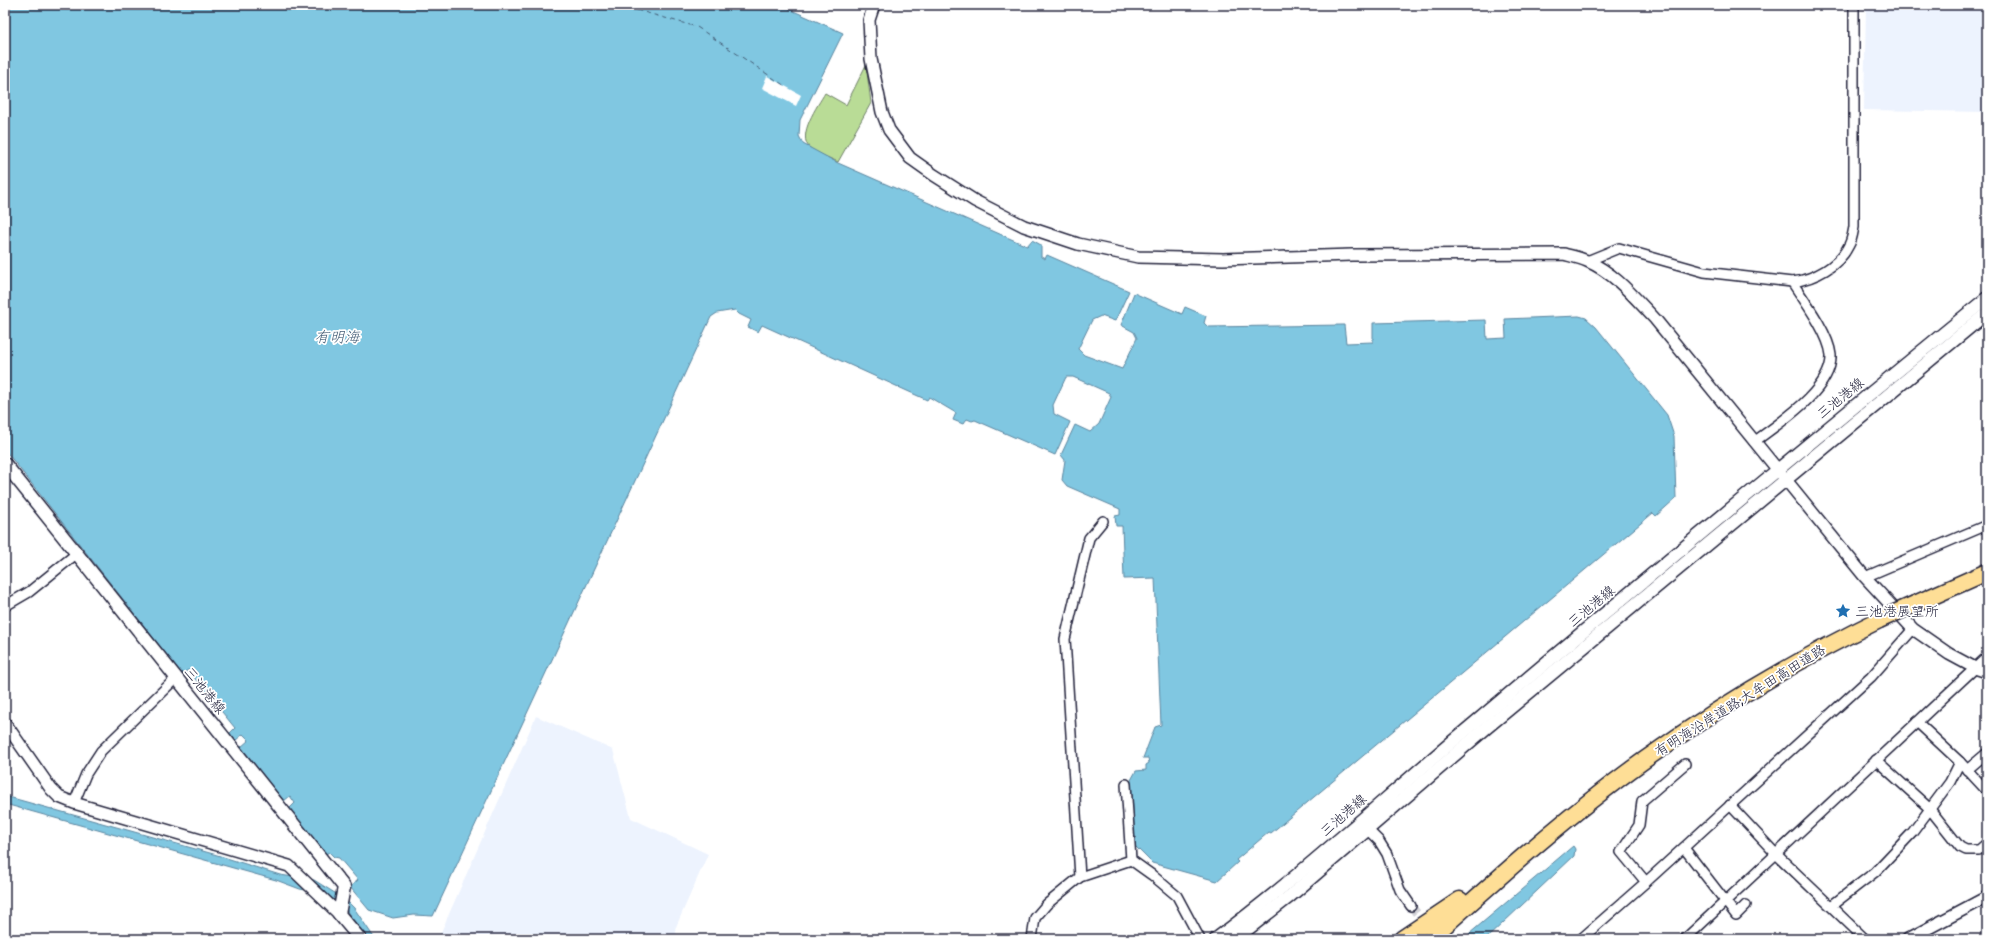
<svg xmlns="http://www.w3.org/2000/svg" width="1992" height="944" viewBox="0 0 1992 944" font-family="Dekko,'Klee One',sans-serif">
<rect width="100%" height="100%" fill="#fff"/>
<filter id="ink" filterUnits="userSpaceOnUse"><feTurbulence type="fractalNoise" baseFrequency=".025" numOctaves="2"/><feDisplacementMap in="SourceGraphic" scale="8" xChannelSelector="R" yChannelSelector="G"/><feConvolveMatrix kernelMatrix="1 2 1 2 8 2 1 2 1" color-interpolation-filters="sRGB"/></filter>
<g filter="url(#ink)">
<g fill="#edf3fe">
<path d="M1866 5H1987V112L1864 110Z"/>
<path d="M536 716 613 750 631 818 708 854 675 929 678 939H438Z"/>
</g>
<path fill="#b9dc96" stroke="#6e7f68" d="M866 65 871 103 838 162C830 158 817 154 810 148 796 136 818 105 825 93L846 105Z"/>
<g fill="#80c7e1" stroke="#5a859f">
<path d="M5 5H791L789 9 843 33 800 120 799 136 803 144 838 163 1027 246 1032 240 1041 245V257L1045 259 1047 255 1129 291 1115 321 1101 316 1092 320 1078 349 1084 355 1122 369 1137 338 1134 332 1121 325 1134 293 1182 314 1185 307 1206 316 1204 323 1208 327 1344 325 1346 343 1373 342V323L1486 320 1487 339 1506 338 1505 319 1579 316 1586 318 1596 327 1667 415 1674 436 1676 498 1656 516 1653 513 1271 833 1269 832 1236 860 1238 862 1217 881 1152 863 1135 846 1131 780 1136 771 1146 770V765L1149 763 1148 758H1143L1155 727 1161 725 1155 578 1124 579 1122 526H1116L1115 516 1120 515V509L1067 486 1062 480 1065 460 1061 455 1075 425 1090 432 1099 424 1111 397 1109 393 1073 377H1066L1053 405 1054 414 1070 422 1055 455 975 420 972 421 967 419 963 424 953 420 956 413 929 397 927 400 762 325 758 332 748 327 751 320 739 314 735 310 717 313 711 317 433 916 414 915 393 918 369 910 350 887 358 880 339 858 334 857 329 852 323 856 289 809 295 803 290 796 284 801 241 747 249 740 243 734 235 741 229 734 235 728 188 670 182 674 5 450Z"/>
<path d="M5 796 217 855 280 875 314 880 346 900 354 908 375 939H368L348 913 346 908 326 894 300 889 276 880 5 804Z"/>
<path d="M1573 846 1575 849 1574 856 1486 939H1474L1469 934Z"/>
</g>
<path fill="#fff" d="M767 76 801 95 796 106 762 88Z"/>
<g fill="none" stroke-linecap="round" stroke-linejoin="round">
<path stroke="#435c75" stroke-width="1" stroke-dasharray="5 4" stroke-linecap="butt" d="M619 5 697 27 785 86"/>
<path stroke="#d3d3d8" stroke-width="9" stroke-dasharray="9 4.5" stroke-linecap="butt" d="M1411 906 1427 926"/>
<g stroke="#22223b" stroke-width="12">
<g id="minor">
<path d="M1587 261 1619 248 1704 272 1792 282C1815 279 1839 266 1849 245 1852 240 1853 232 1854 227V5"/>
<path d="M1754 442C1778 424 1833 389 1831 355 1829 334 1804 300 1792 282"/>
<path d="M1865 577 1987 525"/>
<path d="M5 606 29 592 76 554"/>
<path d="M1917 722 1960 762 1987 791"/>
<path d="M1876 760 1929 808 1960 847 1966 850H1979L1987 843"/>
<path d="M1967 770 1987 753"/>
<path d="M1126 784 1131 860"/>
<path d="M74 803 86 774 101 751 176 678"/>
<path d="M1730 805 1775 853 1865 939"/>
<path d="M1368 830 1379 841 1387 854 1400 890 1411 906"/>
<path d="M1684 848 1736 915 1746 905"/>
<path d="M1131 860 1152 875 1177 896 1200 939"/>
<path d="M1080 877 1065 639 1089 538 1103 521"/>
<path d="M1646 882 1621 852 1639 825 1642 801 1685 764"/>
<path d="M1831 906 1875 872 1912 833 1950 782 1960 762"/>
<path d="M1032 939 1035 918 1047 904 1080 877 1131 860"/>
<path d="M1581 939 1646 882 1871 677 1913 629"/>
<path d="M1685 939 1987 657"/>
</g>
</g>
<g stroke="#22223b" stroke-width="14">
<g id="tertiary">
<path d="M874 5 869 20 871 59 882 112 889 130 910 158 934 175 975 201 1024 226 1078 244 1138 257 1223 259 1352 255 1564 254C1571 256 1580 258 1587 261 1615 273 1634 297 1655 319L1865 577 1913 629 1949 654 1975 668 1987 672"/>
<path d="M5 723 51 789 59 797 74 803 289 866 339 914"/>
<path d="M1908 939 1987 897"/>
</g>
</g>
<g stroke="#22223b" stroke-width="15">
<g id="secondary">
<path d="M5 464 344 887 339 914 360 939"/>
<path d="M1216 939C1305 873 1386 797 1471 726 1642 582 1814 439 1987 298"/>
<path d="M1235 939 1290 896 1486 728 1987 313"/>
</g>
</g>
<g stroke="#22223b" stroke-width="19">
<g id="motorway">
<path d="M1915 604 1987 572"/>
<path d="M1402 939 1460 900"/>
<path d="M1430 939C1499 877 1568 815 1643 761 1718 707 1797 660 1879 620"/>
</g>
</g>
<use href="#minor" stroke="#fff" stroke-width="9"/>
<use href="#tertiary" stroke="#fff" stroke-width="11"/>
<use href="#secondary" stroke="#fff" stroke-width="12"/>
<use href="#motorway" stroke="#fede96" stroke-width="16"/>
<g stroke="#22223b" stroke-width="19" stroke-linecap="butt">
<path id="motorway-bridge" d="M1879 620 1915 604"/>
</g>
<use href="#motorway-bridge" stroke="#fede96" stroke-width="16"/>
</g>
</g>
<defs>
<g id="sight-bare" transform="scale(1.2)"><path d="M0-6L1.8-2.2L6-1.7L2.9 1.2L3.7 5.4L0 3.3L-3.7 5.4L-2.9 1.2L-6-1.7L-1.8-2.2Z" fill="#1f6fb2" stroke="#fff" stroke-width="2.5" paint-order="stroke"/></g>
</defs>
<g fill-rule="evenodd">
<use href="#sight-bare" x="1843" y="611"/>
</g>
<g text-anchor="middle" stroke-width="3.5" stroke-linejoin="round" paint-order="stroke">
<g font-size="14" fill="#22223b" stroke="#fff">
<text transform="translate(1840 398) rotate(-39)" y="5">三池港線</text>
<text transform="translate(1591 606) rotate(-40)" y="5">三池港線</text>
<text transform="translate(205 690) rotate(51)" y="5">三池港線</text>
<text transform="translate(1740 700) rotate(-32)" y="5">有明海沿岸道路;大牟田高田道路</text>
<text transform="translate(1343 815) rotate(-41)" y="5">三池港線</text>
</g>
<g font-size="14" fill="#22223b" stroke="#fff" text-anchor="start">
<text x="1855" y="616">三池港展望所</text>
</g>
<g font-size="15" font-style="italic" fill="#435c75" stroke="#fff">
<text x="337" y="342">有明海</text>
</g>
</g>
<rect width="1992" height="944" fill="none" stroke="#fff" stroke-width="20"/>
<rect x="10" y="10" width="1972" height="924" fill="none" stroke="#22223b" stroke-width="1.5" filter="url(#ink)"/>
</svg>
